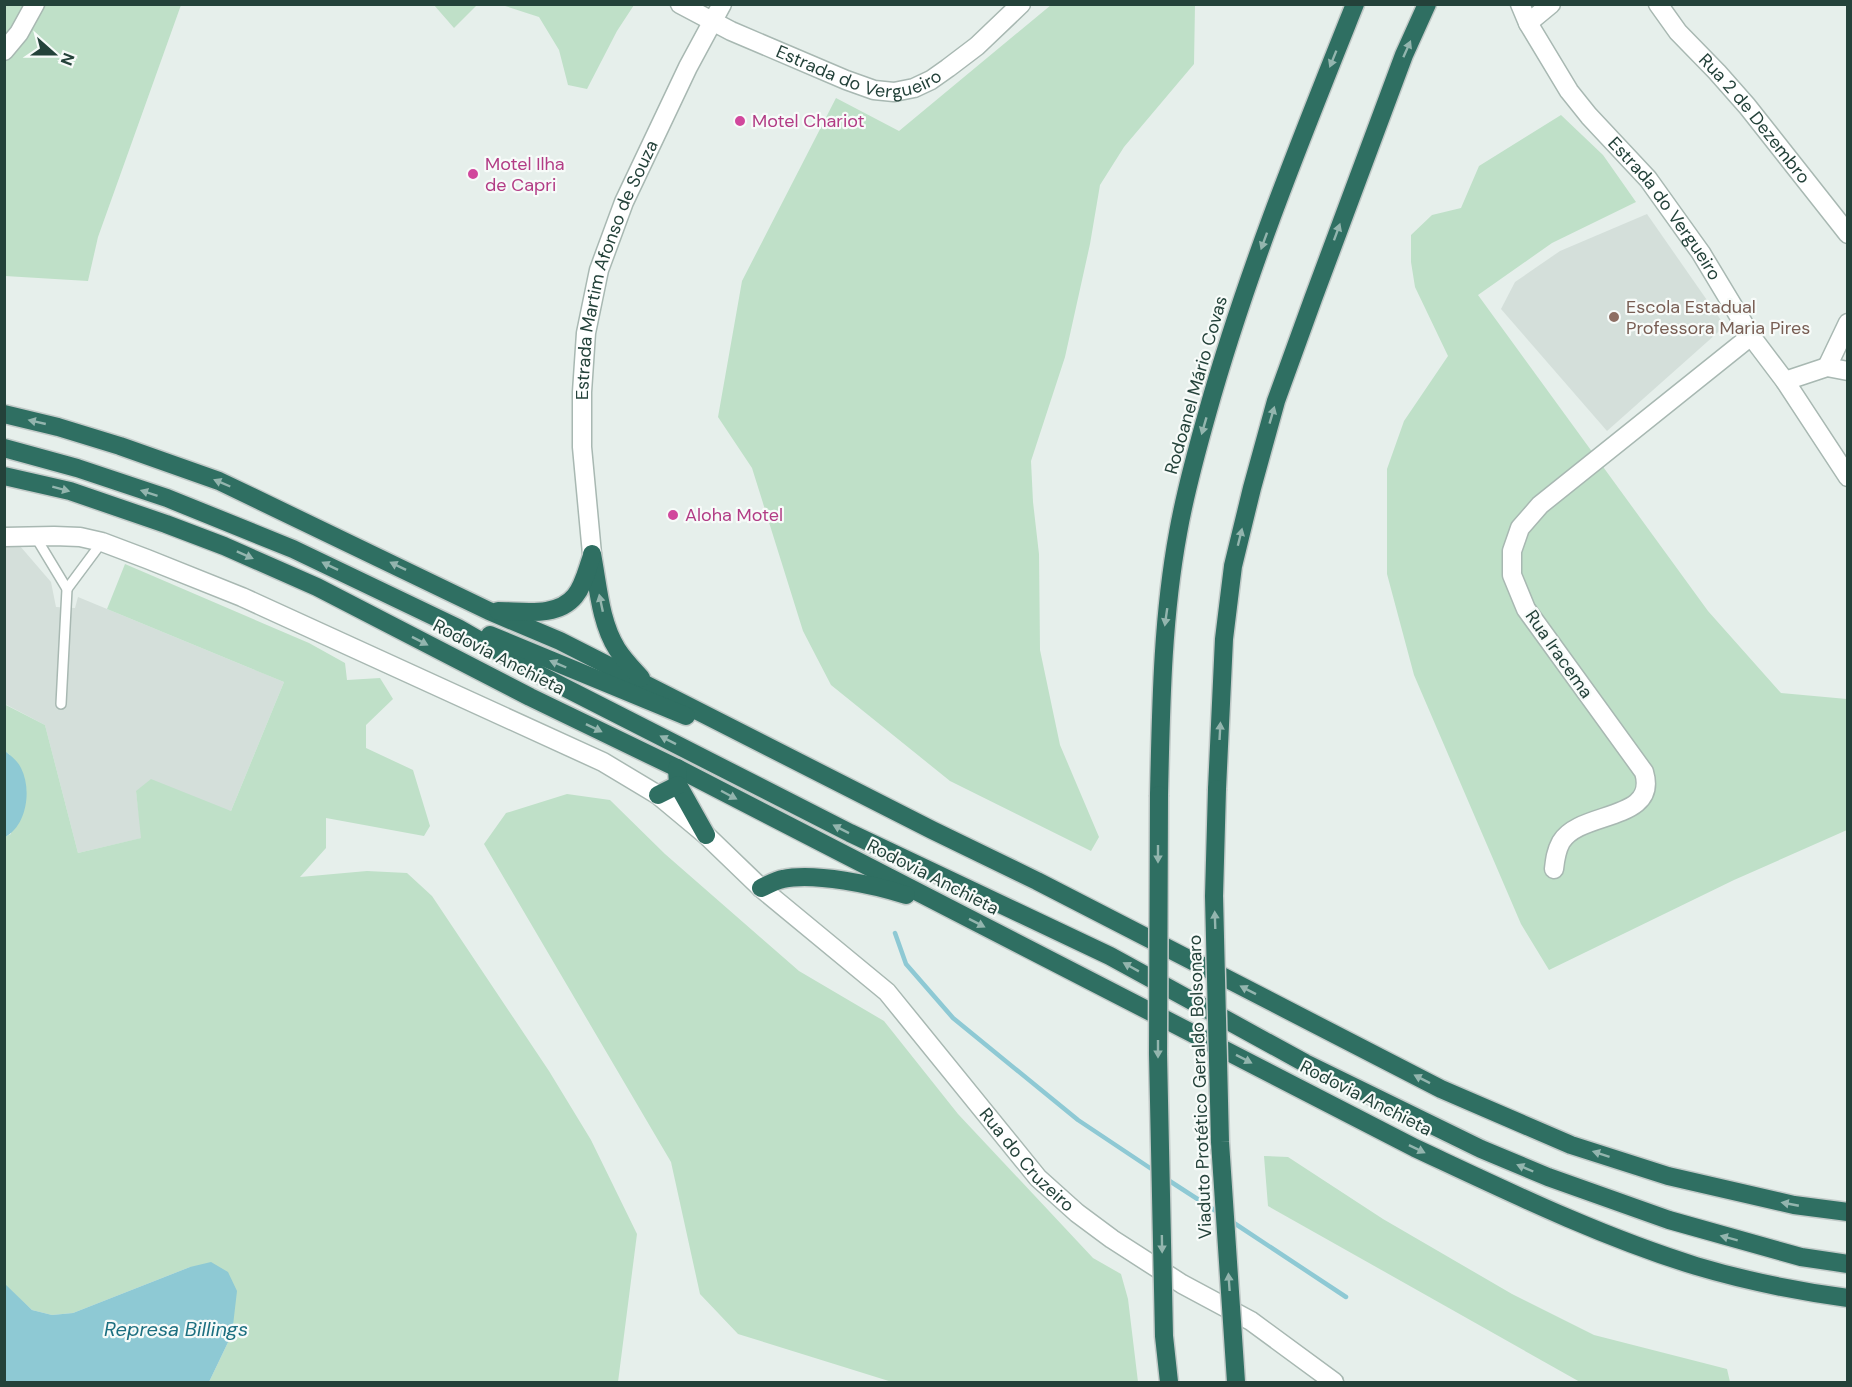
<svg xmlns="http://www.w3.org/2000/svg" width="1852" height="1387" viewBox="0 0 1852 1387" font-family="'DM Sans',sans-serif">
<rect width="100%" height="100%" fill="#e6efeb"/>
<g fill="#d4dfda">
<path d="M1647 214 1725 326 1607 431 1501 309 1515 282 1560 251Z"/>
<path d="M20 546 51 582 56 607 75 608 78 597 284 682 231 811 136 791 142 838 78 853 45 725 5 704V547Z"/>
</g>
<g fill="#bfe0c8">
<path d="M4 5H181L98 237 88 281 5 276Z"/>
<path d="M434 5H477L454 28Z"/>
<path d="M502 5H634L617 31 587 89 568 85 559 50 539 17Z"/>
<path d="M1051 5H1195L1194 64 1124 147 1100 185 1090 244 1065 357 1031 461 1033 502 1039 554 1040 650 1060 745 1099 837 1091 851 950 781 831 685 803 631 752 468 718 417 742 281 836 98 899 131Z"/>
<path d="M1561 115 1603 155 1636 202 1552 243 1478 295 1708 611 1781 693 1847 699V830L1734 880 1549 970 1521 924 1414 675 1387 574V469L1404 421 1448 356 1415 287 1411 262V235L1432 215 1461 208 1479 166Z"/>
<path d="M125 564 309 643 345 663 347 680 380 678 393 699 366 725V748L413 770 430 826 424 836 326 818V848L300 877 367 871 407 873 432 896 549 1071 591 1140 637 1234 618 1382H209L232 1334 190 1267 73 1313 52 1315 32 1310 4 1284V837L11 834 10 755 5 751 4 704 45 725 78 853 141 838 136 791 151 779 231 811 284 682 107 609Z"/>
<path d="M567 794 610 800 665 854 799 971 884 1021 958 1114 1093 1258 1121 1274 1128 1299 1138 1382H892L738 1334 700 1294 671 1162 484 844 506 813Z"/>
<path d="M1264 1156 1288 1157 1383 1219 1512 1294 1594 1335 1727 1369 1730 1382H1580L1268 1206Z"/>
</g>
<g fill="#8ec9d4">
<path d="M5 751C10 755 18 761 21 768 32 789 27 826 5 837Z"/>
<path d="M211 1262 228 1272 237 1291 232 1334 209 1382H5V1284L32 1310 52 1315 73 1313 190 1267Z"/>
</g>
<g fill="none" stroke-linecap="round" stroke-linejoin="round">
<g stroke="#8ec9d4" stroke-width="4.5">
<path d="M895 933 906 964 953 1018 1078 1120 1156 1172"/>
<path d="M1165 1178 1219 1213"/>
<path d="M1231 1221 1346 1297"/>
</g>
<g stroke="#a8b8b2" stroke-width="12">
<g id="service">
<path d="M35 536 67 589 61 704"/>
<path d="M67 589 102 542"/>
</g>
</g>
<g stroke="#a8b8b2" stroke-width="21">
<g id="minor">
<path id="s1" d="M1658 4 1678 32 1717 72 1747 106 1848 234"/>
<path d="M1528 23 1551 4"/>
<path d="M1827 367 1848 323"/>
<path d="M1785 381 1827 367 1848 371"/>
<path d="M1554 869C1555 860 1556 851 1561 842 1580 810 1659 822 1644 772L1526 609 1512 575V551L1520 528 1540 505 1751 336"/>
<path id="s2" d="M761 888 887 992 1038 1178 1077 1213 1112 1239 1182 1284 1251 1321 1334 1382"/>
</g>
</g>
<g stroke="#a8b8b2" stroke-width="21">
<g id="tertiary">
<path id="s3" d="M680 4 731 31 846 80 874 90 894 92 914 88 931 80 948 68 977 46 1021 4"/>
<path id="s4" d="M1520 4 1528 23 1569 91 1589 116 1648 179 1701 253 1751 336 1785 381 1848 477"/>
<path d="M4 51 19 33 35 4"/>
<path d="M4 537 54 536 80 537 102 542 147 559 242 597 603 762 658 795 706 835 761 888"/>
<path id="s5" d="M592 554 582 447V392L586 333 599 270 624 202 688 67 722 4"/>
</g>
</g>
<g stroke="#c2cac8" stroke-width="21">
<g id="motorway">
<path d="M4 414 58 427 120 446 219 481 489 611 560 641 932 830 1037 881 1441 1089 1571 1145 1668 1176 1794 1205 1848 1212"/>
<path d="M4 448 77 468 167 498 293 549 458 628 540 675 850 833 1110 956 1305 1063 1481 1149 1548 1177 1669 1220 1801 1257 1848 1264"/>
<path d="M4 476 70 491 166 524 224 546 317 587 530 697 677 768 1415 1148C1507 1191 1599 1236 1696 1266 1746 1281 1796 1291 1848 1298"/>
<path d="M592 554C598 585 600 622 617 649 624 660 633 669 641 678"/>
<path d="M498 611C523 611 557 618 575 596 584 585 587 569 592 556"/>
<path d="M490 635 686 716"/>
<path d="M677 768 678 785 706 835"/>
<path d="M1217 789 1224 639 1233 566 1252 488 1276 401 1313 299 1404 55 1427 4"/>
<path d="M658 795 678 785"/>
<path d="M1159 795C1161 707 1162 620 1178 533 1185 493 1196 453 1207 414 1246 274 1301 139 1355 4"/>
<path d="M761 888C768 885 776 880 783 879 814 872 875 885 906 895"/>
</g>
</g>
<use href="#service" stroke="#fff" stroke-width="9"/>
<use href="#minor" stroke="#fff" stroke-width="18"/>
<use href="#tertiary" stroke="#fff" stroke-width="18"/>
<use href="#motorway" stroke="#2f6f62" stroke-width="18"/>
<g stroke="#c2cac8" stroke-width="21" stroke-linecap="butt">
<g id="motorway-bridge">
<path d="M1217 789 1214 896 1220 1142 1236 1382"/>
<path d="M1159 795 1158 1054 1164 1336 1169 1382"/>
</g>
</g>
<use href="#motorway-bridge" stroke="#2f6f62" stroke-width="18"/>
</g>
<defs><path id="oneway-solid" d="M-6-.8H1V-3.2L6.5 0L1 3.2V.8H-6Z" transform="scale(1.5)"/></defs>
<g fill="#93b5ae">
<use href="#oneway-solid" transform="translate(1407 49) rotate(-66)"/>
<use href="#oneway-solid" transform="translate(1333 59) rotate(112)"/>
<use href="#oneway-solid" transform="translate(1337 232) rotate(-70)"/>
<use href="#oneway-solid" transform="translate(1264 241) rotate(110)"/>
<use href="#oneway-solid" transform="translate(1272 415) rotate(-74)"/>
<use href="#oneway-solid" transform="translate(37 422) rotate(-167)"/>
<use href="#oneway-solid" transform="translate(1204 426) rotate(106)"/>
<use href="#oneway-solid" transform="translate(222 483) rotate(-157)"/>
<use href="#oneway-solid" transform="translate(61 489) rotate(15)"/>
<use href="#oneway-solid" transform="translate(149 493) rotate(-162)"/>
<use href="#oneway-solid" transform="translate(1240 537) rotate(-76)"/>
<use href="#oneway-solid" transform="translate(245 555) rotate(24)"/>
<use href="#oneway-solid" transform="translate(330 566) rotate(-154)"/>
<use href="#oneway-solid" transform="translate(398 566) rotate(-154)"/>
<use href="#oneway-solid" transform="translate(601 603) rotate(-102)"/>
<use href="#oneway-solid" transform="translate(1166 617) rotate(98)"/>
<use href="#oneway-solid" transform="translate(420 641) rotate(27)"/>
<use href="#oneway-solid" transform="translate(558 664) rotate(-157)"/>
<use href="#oneway-solid" transform="translate(594 728) rotate(26)"/>
<use href="#oneway-solid" transform="translate(1220 731) rotate(-87)"/>
<use href="#oneway-solid" transform="translate(668 740) rotate(-153)"/>
<use href="#oneway-solid" transform="translate(729 795) rotate(28)"/>
<use href="#oneway-solid" transform="translate(841 829) rotate(-153)"/>
<use href="#oneway-solid" transform="translate(1158 854) rotate(90)"/>
<use href="#oneway-solid" transform="translate(1215 920) rotate(-92)"/>
<use href="#oneway-solid" transform="translate(977 923) rotate(27)"/>
<use href="#oneway-solid" transform="translate(1131 967) rotate(-151)"/>
<use href="#oneway-solid" transform="translate(1248 990) rotate(-153)"/>
<use href="#oneway-solid" transform="translate(1158 1049) rotate(90)"/>
<use href="#oneway-solid" transform="translate(1244 1059) rotate(27)"/>
<use href="#oneway-solid" transform="translate(1422 1079) rotate(-153)"/>
<use href="#oneway-solid" transform="translate(1417 1149) rotate(26)"/>
<use href="#oneway-solid" transform="translate(1601 1154) rotate(-162)"/>
<use href="#oneway-solid" transform="translate(1525 1168) rotate(-157)"/>
<use href="#oneway-solid" transform="translate(1790 1204) rotate(-169)"/>
<use href="#oneway-solid" transform="translate(1729 1238) rotate(-165)"/>
<use href="#oneway-solid" transform="translate(1162 1244) rotate(89)"/>
<use href="#oneway-solid" transform="translate(1229 1282) rotate(-94)"/>
</g>
<g fill="#d1479c" stroke="#f7fbf9" stroke-width="2">
<circle cx="740" cy="121" r="6"/>
<circle cx="473" cy="174" r="6"/>
<circle cx="673" cy="515" r="6"/>
</g>
<circle fill="#8d6e63" stroke="#f7fbf9" stroke-width="2" cx="1614" cy="317" r="6"/>
<g text-anchor="middle" stroke-width="4.5" stroke-linejoin="round" paint-order="stroke">
<g font-size="18" fill="#24423a" stroke="#f7fbf9">
<text dy="6" stroke="none"><textPath href="#s3" startOffset="195">Estrada do Vergueiro</textPath></text>
<text dy="6" stroke="none"><textPath href="#s1" startOffset="150">Rua 2 de Dezembro</textPath></text>
<text dy="6" stroke="none"><textPath href="#s4" startOffset="252">Estrada do Vergueiro</textPath></text>
<text dy="6" stroke="none"><textPath href="#s5" startOffset="290">Estrada Martim Afonso de Souza</textPath></text>
<text transform="translate(1196 385) rotate(-74)" y="6">Rodoanel Mário Covas</text>
<text transform="translate(1559 654) rotate(55)" y="6">Rua Iracema</text>
<text transform="translate(499 657) rotate(27)" y="6">Rodovia Anchieta</text>
<text transform="translate(933 877) rotate(27)" y="6">Rodovia Anchieta</text>
<text transform="translate(1200 1087) rotate(-92)" y="6">Viaduto Protético Geraldo Bolsonaro</text>
<text transform="translate(1366 1098) rotate(27)" y="6">Rodovia Anchieta</text>
<text dy="6" stroke="none"><textPath href="#s2" startOffset="382">Rua do Cruzeiro</textPath></text>
</g>
<g font-size="18" fill="#b23c85" stroke="#f7fbf9" text-anchor="start">
<text x="752" y="127">Motel Chariot</text>
<text x="485" y="170">Motel Ilha<tspan x="485" dy="21">de Capri</tspan></text>
<text x="685" y="521">Aloha Motel</text>
</g>
<g font-size="18" fill="#785e54" stroke="#f7fbf9" text-anchor="start">
<text x="1626" y="313">Escola Estadual<tspan x="1626" dy="21">Professora Maria Pires</tspan></text>
</g>
<g font-size="20" font-style="italic" fill="#1c6f80" stroke="#f7fbf9">
<text x="176" y="1336">Represa Billings</text>
</g>
</g>
<rect width="1852" height="1387" fill="none" stroke="#24423a" stroke-width="12"/>
<g transform="translate(54 54) rotate(111)" stroke="#f7fbf9" stroke-width="4.5" paint-order="stroke">
<path d="M0-4.5L10 22L0 15L-10 22Z" fill="#24423a"/>
<text y="-9" font-size="16" font-weight="bold" text-anchor="middle" fill="#24423a">N</text>
</g>
</svg>
